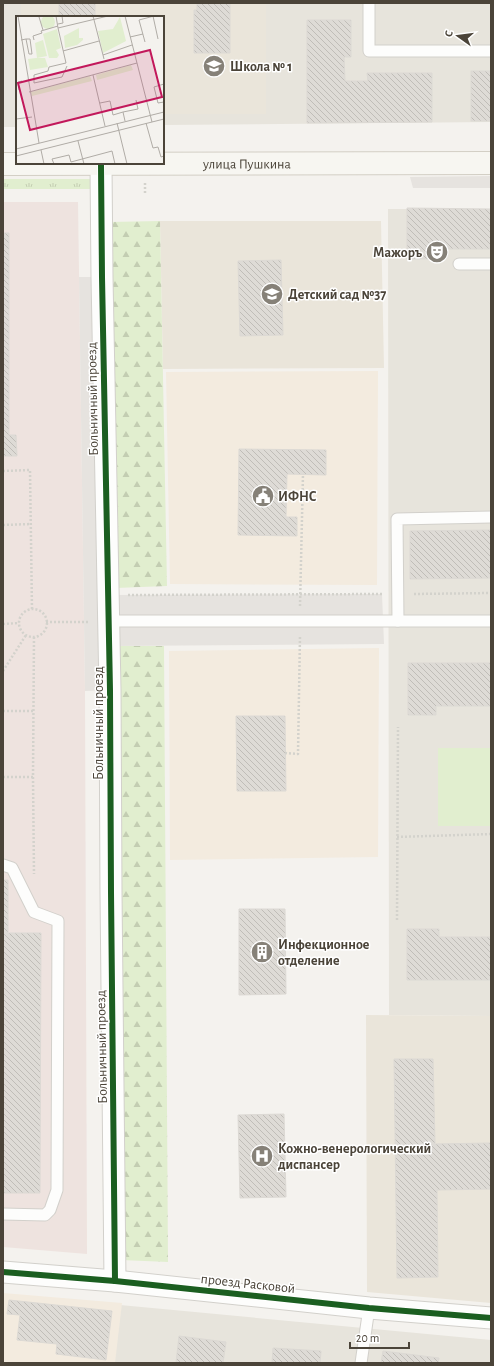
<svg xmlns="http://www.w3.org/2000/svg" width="494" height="1366" viewBox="0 0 494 1366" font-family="'Alegreya Sans',sans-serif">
<defs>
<pattern id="grass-tufts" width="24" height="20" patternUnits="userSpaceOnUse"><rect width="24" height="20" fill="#e1eecf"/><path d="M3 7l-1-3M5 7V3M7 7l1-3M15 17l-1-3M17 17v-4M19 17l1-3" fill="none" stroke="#c3cdb2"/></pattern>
<pattern id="forest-firs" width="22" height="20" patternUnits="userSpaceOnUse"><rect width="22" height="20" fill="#e1eecf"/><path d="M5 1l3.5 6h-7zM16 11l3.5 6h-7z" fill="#c3cdb2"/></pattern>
<pattern id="building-back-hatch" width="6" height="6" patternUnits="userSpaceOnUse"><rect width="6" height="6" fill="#dedbd6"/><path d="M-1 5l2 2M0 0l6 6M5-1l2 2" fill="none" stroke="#c0bdb8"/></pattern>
</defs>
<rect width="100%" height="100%" fill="#f4f2ee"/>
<g fill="#e7e4dc">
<path d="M3 3H491V122L163 125V17H17V127H3Z"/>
<path d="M388 209H491V1016L389 1015Z"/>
<path d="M3 1294 491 1340V1363H3Z"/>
</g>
<g fill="#f3ebdf">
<path d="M378 371 377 585 170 584 166 372Z"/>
<path d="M379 648 378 857 170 860 169 651Z"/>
<path d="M3 1293 122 1303 115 1363H3Z"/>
</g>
<g fill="#eae5da">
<path d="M21 3H266V114H163V17H21Z"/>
<path d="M160 221H381L384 368 163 369Z"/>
<path d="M366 1015 491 1016V1303L367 1292Z"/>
</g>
<path fill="#eee3df" d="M3 202H78L85 691 87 1254 3 1247Z"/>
<path fill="url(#grass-tufts)" d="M3 179H93L98 189H3Z"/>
<g fill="url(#forest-firs)">
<path d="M160 221 167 586 116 588 109 222Z"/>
<path d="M116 646H164L168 1262 121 1260Z"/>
</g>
<rect fill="#e1eecf" x="438" y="748" width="53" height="78"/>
<g fill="#e6e3df">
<path d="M491 176V188H413L410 177Z"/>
<path d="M79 277H102L108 595 382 594 384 644 110 646V690L85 691Z"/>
</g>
<g fill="url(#building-back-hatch)" stroke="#dcd9d4">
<rect x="59" y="3" width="36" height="14"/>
<path d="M197 3H230V53H194V10H197Z"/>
<path d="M307 20H351V57H344L345 81H368L367 73H432V122L307 123Z"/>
<rect x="471" y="71" width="20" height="50"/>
<path d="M407 208 491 209V249H443V259H407Z"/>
<path d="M3 233H9V435H16L17 456H3Z"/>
<path d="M281 260 283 335 240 336 238 261Z"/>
<path d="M239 449 326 450V475L287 474 286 517H297V536L238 535Z"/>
<path d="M491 530V578L410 579V531Z"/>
<path d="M408 663H491V706H436V715H408Z"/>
<path d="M236 716H285L286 791H237Z"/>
<path d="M3 880H8V933H41L40 1193H3Z"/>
<path d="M239 909H285L286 994 239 995Z"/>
<path d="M407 929H439V937H491V980H407Z"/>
<path d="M394 1059H433L435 1144 491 1143V1189L437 1190 438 1277 397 1278Z"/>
<path d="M284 1114 286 1197 240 1198 238 1115Z"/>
<path d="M9 1300 112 1311 106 1360 56 1354 57 1344 17 1340 20 1315 7 1314Z"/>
<path d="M179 1336 226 1342 223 1363H176Z"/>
<path d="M273 1348 321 1351 320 1363H272Z"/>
<path d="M383 1351 439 1358 438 1363H381Z"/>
</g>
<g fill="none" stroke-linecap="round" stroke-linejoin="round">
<g stroke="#d2d0cb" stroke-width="13">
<g id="service">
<path d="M369 3V51H491"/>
<path d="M459 264H491"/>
<path d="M109 621H491"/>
<path d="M398 621 397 519 491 517"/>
<path d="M3 865 12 868 34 912 58 921 57 1190 50 1210 45 1215 3 1214"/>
<path d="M361 1363 369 1308"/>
</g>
</g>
<g stroke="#d2d0cb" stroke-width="23">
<g id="minor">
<path d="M101 165 102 277 110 690 111 892 115 1281"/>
<path d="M3 1272 115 1281 369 1308 491 1318"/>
</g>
</g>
<g stroke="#d3cfc5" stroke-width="24">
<g id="secondary">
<path id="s1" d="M3 164 491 163"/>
</g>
</g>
<g stroke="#d3d2cc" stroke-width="2.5" stroke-dasharray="2 2" stroke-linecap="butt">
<path d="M145 183V193"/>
<path d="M3 471 30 470 32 609"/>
<path d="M3 525 31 524"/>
<path d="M414 594 491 593"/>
<path d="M128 595 383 594"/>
<path d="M300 606 303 474"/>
<circle cx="33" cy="623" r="14"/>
<path d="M46 622H88"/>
<path d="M3 624 19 623"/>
<path d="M3 671 26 635"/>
<path d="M3 711H33"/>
<path d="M285 753 298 754 300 635"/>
<path d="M3 777H33L34 636"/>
<path d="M33 777 34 874"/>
<path d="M397 837 491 834"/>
<path d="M397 920 398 727"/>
</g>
<use href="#service" stroke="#fdfdfc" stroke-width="11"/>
<use href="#minor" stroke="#fdfdfc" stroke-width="21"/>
<use href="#secondary" stroke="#f7f6f1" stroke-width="22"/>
<g stroke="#fff" stroke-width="8">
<g id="cycleway">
<path d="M101 165 102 277 110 690 111 892 115 1281"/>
<path d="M3 1272 115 1281 369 1308 491 1318"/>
</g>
</g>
<use href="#cycleway" stroke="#1b5e20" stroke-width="6"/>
</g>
<defs>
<g id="school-disc" transform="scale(1.15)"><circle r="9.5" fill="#868178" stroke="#fff"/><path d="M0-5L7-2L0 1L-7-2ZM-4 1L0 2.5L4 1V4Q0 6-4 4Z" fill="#fff"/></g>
<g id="theatre-disc" transform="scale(1.15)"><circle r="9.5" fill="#868178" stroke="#fff"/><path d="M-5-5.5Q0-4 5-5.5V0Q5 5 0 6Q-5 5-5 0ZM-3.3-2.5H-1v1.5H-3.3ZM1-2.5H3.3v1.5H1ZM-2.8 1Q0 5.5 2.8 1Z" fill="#fff"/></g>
<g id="civic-disc" transform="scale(1.15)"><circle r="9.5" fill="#868178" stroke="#fff"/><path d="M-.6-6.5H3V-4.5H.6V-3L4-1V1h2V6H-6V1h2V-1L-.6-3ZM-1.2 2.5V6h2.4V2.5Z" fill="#fff"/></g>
<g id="building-disc" transform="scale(1.15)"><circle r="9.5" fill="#868178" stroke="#fff"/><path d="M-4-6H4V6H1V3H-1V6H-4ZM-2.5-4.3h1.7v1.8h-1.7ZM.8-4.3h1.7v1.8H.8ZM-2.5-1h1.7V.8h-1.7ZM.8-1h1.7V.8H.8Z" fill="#fff"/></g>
<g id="hospital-disc" transform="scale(1.15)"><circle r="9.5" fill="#868178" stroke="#fff"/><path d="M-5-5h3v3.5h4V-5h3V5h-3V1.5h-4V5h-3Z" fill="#fff"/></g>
</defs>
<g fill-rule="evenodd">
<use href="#school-disc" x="214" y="66"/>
<use href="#theatre-disc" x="437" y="252"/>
<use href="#school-disc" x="272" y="294"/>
<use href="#civic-disc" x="263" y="496"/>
<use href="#building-disc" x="262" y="952"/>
<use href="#hospital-disc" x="262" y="1156"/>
</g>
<g text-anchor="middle" stroke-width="3" stroke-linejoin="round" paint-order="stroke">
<g font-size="14" font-weight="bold" fill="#4b4439" stroke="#fff" text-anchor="start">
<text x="230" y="71">Школа № 1</text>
<text x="422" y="257" text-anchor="end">Мажоръ</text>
<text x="288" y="299">Детский сад №37</text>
<text x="278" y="501">ИФНС</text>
<text x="278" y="949">Инфекционное<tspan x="278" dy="16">отделение</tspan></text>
<text x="278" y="1153">Кожно-венерологический<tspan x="278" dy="16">диспансер</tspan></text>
</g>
<g font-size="14" fill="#4b4439" stroke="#fff">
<text dy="5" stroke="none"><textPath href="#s1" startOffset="244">улица Пушкина</textPath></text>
<text transform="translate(92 399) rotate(-91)" y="5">Больничный проезд</text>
<text transform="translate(98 723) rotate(-90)" y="5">Больничный проезд</text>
<text transform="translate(101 1047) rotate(-91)" y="5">Больничный проезд</text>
<text transform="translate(248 1283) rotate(6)" y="5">проезд Расковой</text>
</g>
</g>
<g transform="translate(16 16)">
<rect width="148" height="148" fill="#f4f2ee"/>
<path d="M25 6a7 7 0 1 1 14 0a7 7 0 1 1-14 0ZM41 13 45 32 40 34 43 39 41 42H33L27 18ZM27 24 31 40 21 42 19 27ZM20 42H29L32 51 14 54 12 43Z" fill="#e1eecf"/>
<path d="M104 1 110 25 87 37 82 15 97 13ZM63 12V22H67V24L61 29 49 32 48 20ZM115 49 117 54 81 64 80 59ZM74 60 76 65 16 80 15 76Z" fill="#e1eecf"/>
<path fill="none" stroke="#b0aca6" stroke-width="1" d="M2 0 23 127M26 0 23 1 27 14M40 0 42 12 92 0M77 0 88 43M109 0 136 106M137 0 142 23M42 8 47 7 46 0M42 12 50 47 33 51 32 55 18 59V67L46 61 51 50M114 21 127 18M5 24 10 23H14L16 38H13L10 23M18 24 17 20 26 17 25 15 42 10M129 26 123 4 138 0M47 35 83 25M87 39 116 29M77 59 89 110M148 68 138 71 142 87 148 86M3 74 2 66 6 65M13 76 121 47M84 87 94 85 97 99 107 96M0 103 16 101M109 105 107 96 122 93 120 84M101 107 111 148M130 107 137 132 142 131 145 141 148 140M62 125 68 148M0 133 148 96M25 134 28 148M0 140 148 103M38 148 36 143 53 139 55 146 96 135 99 148"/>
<path fill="#c2185b" fill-opacity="0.15" stroke="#c2185b" stroke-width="2" d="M134 34 146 81 14 114 2 67Z"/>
<rect width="148" height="148" fill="none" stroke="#4b4439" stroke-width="2"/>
</g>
<rect width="494" height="1366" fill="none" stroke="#4b4439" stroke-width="8"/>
<g transform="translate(458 36) rotate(284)" stroke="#ffffff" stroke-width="3" paint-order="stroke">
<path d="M0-3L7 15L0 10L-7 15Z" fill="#4b4439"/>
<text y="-6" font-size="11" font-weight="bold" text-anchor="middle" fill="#4b4439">С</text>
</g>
<path d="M350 1342v6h59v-6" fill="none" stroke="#4b4439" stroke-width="2"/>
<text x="356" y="1342" font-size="12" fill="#4b4439" stroke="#ffffff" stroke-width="3" paint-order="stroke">20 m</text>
</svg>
